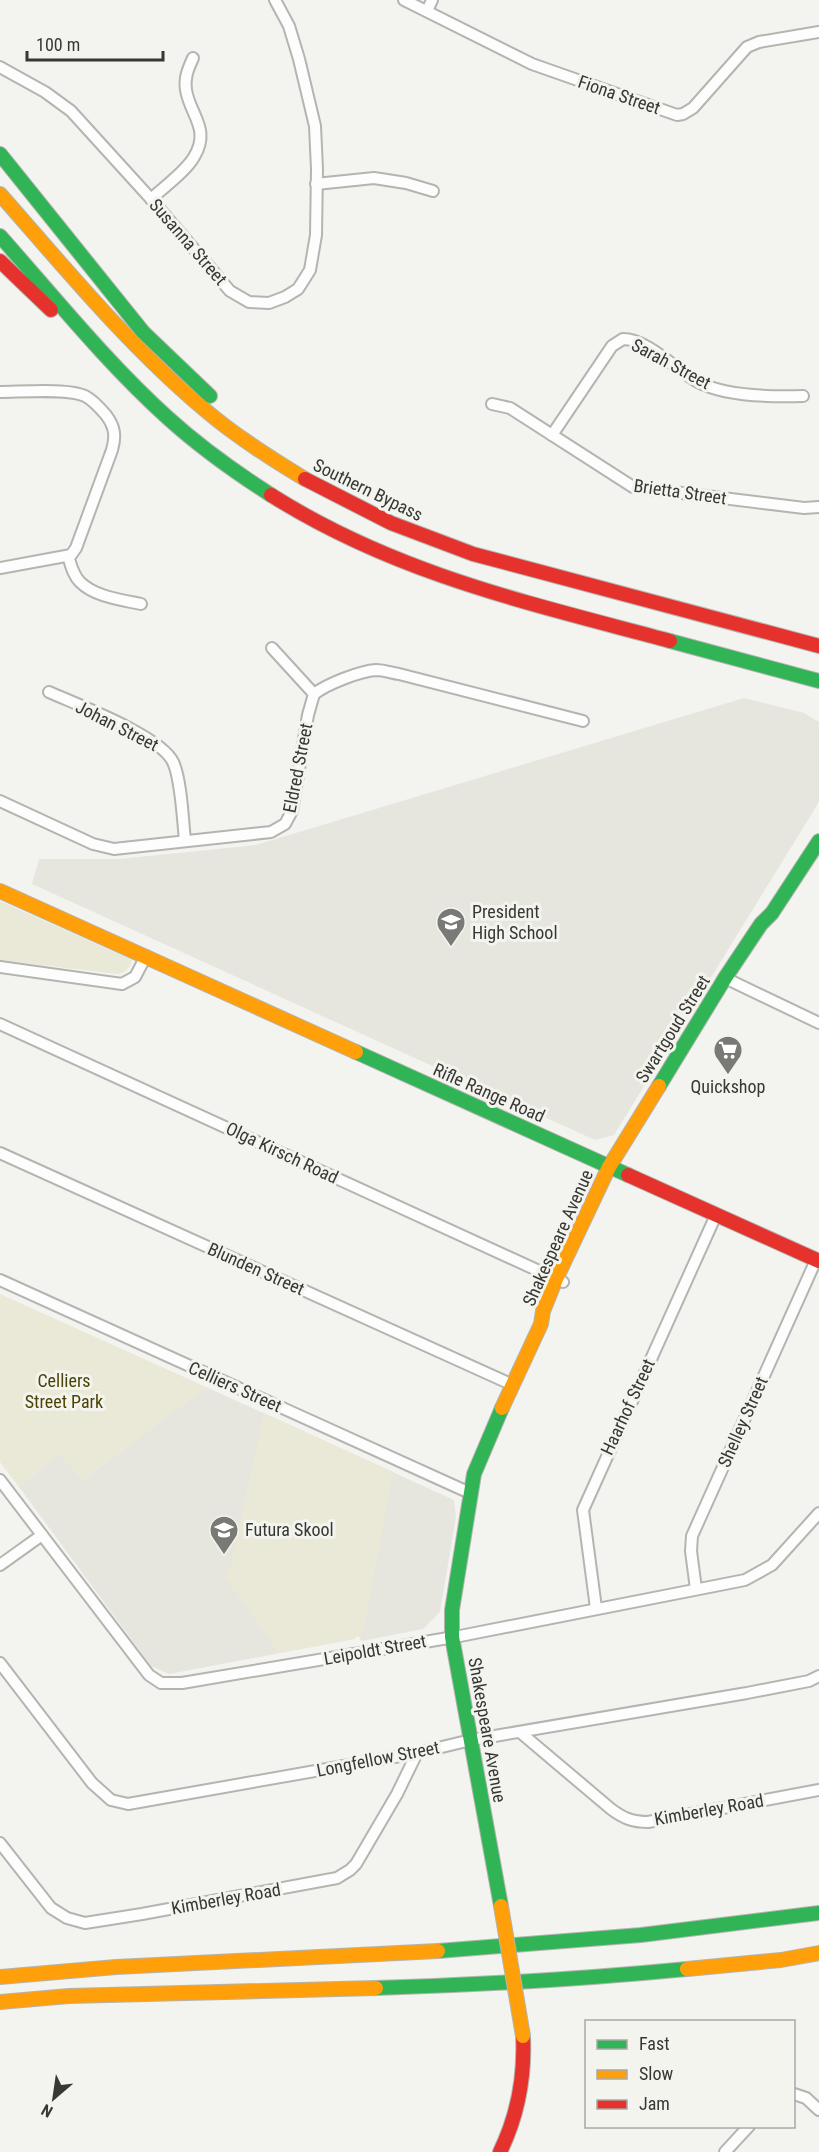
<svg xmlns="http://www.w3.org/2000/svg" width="819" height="2152" viewBox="0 0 819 2152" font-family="'Roboto Condensed',sans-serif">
<rect width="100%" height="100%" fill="#f3f3f0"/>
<g fill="#e7e6de">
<path d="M744 698 804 713 819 722V802L614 1135 595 1140 32 884 39 859H119L256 845Z"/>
<path d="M206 1387 454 1500 456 1517 440 1612 423 1629 362 1641 358 1636 354 1639 169 1674 151 1666 19 1487 60 1454 83 1480Z"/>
</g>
<g fill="#eae8d6">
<path d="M0 901 132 960C130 968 125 973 117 974L0 960Z"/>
<path d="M0 1294 206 1387 83 1480 60 1454 19 1487 0 1462Z"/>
<path d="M264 1413 393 1472 365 1625 361 1633 354 1639 278 1653 225 1577 229 1573Z"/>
</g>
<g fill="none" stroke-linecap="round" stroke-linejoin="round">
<g stroke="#b4b4b1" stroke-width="14">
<g id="street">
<path d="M404 0 532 64 677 115 683 114 693 108 747 47 759 42 819 32"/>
<path d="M427 11 432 0"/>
<path d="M0 67 45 92 71 111 151 199 230 291 249 302 269 303 285 297 298 289 310 270 316 235 317 169 315 126 299 59 289 26 275 0"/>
<path d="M316 184 374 178 406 183 433 191"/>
<path d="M151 199C164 187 186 171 194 157 211 129 190 115 186 90 184 78 188 69 193 58"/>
<path d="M0 392C20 392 69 388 85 396 93 400 100 408 106 415 115 427 116 436 112 450L76 548 71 555 0 568"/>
<path d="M492 404 510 408 633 487 804 508 819 507"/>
<path d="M552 435 612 346 623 339C648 339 676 370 698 382 725 396 773 397 803 396"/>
<path d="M68 556C71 565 73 575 80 582 95 597 122 600 141 604"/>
<path d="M272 648 314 694"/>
<path d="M49 692C78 705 161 736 173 762 181 778 183 821 185 841"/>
<path d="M0 801 93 844 114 849 271 832 285 824 292 811 308 715 314 694C327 684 360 671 376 670 384 670 392 673 399 674L583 721"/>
<path d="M0 967 122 984 135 977 146 956"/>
<path d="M725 978 819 1023"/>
<path d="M0 1024 563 1282"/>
<path d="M0 1153 513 1385"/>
<path d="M0 1280 470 1493"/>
<path d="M0 1480 149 1675 161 1683H182L460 1636 745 1580 772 1565 819 1513"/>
<path d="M0 1565 42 1535"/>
<path d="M696 1589 691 1551 692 1536 816 1260"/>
<path d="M596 1608 583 1510 716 1215"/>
<path d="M0 1663 92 1783 111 1800 128 1804 417 1753 471 1740 747 1693 809 1681 819 1676"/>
<path d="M521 1733 611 1809C623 1818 632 1822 648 1822L819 1790"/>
<path d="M0 1843 51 1908 67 1918 85 1923 142 1914 337 1878 350 1870 356 1864 397 1794 417 1753"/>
<path d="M794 2094 806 2098 819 2110"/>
<path d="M725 2152 749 2126"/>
</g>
</g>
<g stroke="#b4b4b1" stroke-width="16">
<g id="fast">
<path d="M0 154 143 332 210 396"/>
<path d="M0 236C55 298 107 363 168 418 200 447 235 472 271 495"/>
<path d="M670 641 819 681"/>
<path d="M356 1052 628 1175"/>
<path d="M659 1086 725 978 761 924 772 913 819 841"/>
<path d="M501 1906 452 1637V1610L474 1474 502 1408"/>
<path d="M438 1951 641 1935 819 1913"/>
<path d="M376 1988C480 1985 583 1979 687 1969"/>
</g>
</g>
<g stroke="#b4b4b1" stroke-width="16">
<g id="slow">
<path d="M0 194C65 268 128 345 204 409 235 436 270 458 305 479"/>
<path d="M0 891 356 1052"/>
<path d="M502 1408 541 1324 543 1311 556 1279 609 1167 659 1086"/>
<path d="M687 1969 781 1960 819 1953"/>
<path d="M0 1977 116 1967 438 1951"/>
<path d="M0 2002 69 1996 376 1988"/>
</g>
</g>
<g stroke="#b4b4b1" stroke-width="16">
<g id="jam">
<path d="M0 261 51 310"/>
<path d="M305 479 391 523 473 554 819 646"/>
<path d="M271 495C396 574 529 603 670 641"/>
<path d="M628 1175 819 1261"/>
<path d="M500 2152C518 2115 525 2077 523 2036"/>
</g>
</g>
<use href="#street" stroke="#fdfdfd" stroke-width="10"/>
<use href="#fast" stroke="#30b455" stroke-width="14"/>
<use href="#slow" stroke="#ff9f0a" stroke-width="14"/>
<use href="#jam" stroke="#e5322d" stroke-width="14"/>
<g stroke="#b4b4b1" stroke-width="16" stroke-linecap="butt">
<path id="slow-bridge" d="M501 1906 523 2036"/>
</g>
<use href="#slow-bridge" stroke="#ff9f0a" stroke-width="14"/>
</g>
<defs>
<g id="school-pin" transform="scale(1.5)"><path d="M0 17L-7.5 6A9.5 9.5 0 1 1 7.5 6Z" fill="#797976" stroke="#f4f4ef"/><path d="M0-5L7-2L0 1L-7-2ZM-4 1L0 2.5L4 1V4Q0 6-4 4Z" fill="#fff"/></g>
<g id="supermarket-pin" transform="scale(1.5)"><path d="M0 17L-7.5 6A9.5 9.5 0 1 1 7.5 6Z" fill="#797976" stroke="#f4f4ef"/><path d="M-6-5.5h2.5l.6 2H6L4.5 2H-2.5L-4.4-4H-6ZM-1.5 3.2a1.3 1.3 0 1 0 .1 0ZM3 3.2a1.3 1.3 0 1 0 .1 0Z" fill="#fff"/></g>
</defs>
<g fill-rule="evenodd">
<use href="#school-pin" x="451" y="922"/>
<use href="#supermarket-pin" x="728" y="1050"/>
<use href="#school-pin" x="224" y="1530"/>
</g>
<g text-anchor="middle" stroke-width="6" stroke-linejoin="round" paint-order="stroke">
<g font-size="18" fill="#373735" stroke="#f4f4ef">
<text transform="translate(619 95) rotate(19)" y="6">Fiona Street</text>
<text transform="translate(188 242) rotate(49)" y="6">Susanna Street</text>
<text transform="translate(671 364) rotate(28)" y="6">Sarah Street</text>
<text transform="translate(368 490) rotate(26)" y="6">Southern Bypass</text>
<text transform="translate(680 492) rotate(8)" y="6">Brietta Street</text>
<text transform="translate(117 726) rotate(27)" y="6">Johan Street</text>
<text transform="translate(298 768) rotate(-79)" y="6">Eldred Street</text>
<text transform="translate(673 1029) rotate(-58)" y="6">Swartgoud Street</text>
<text transform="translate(489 1093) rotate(24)" y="6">Rifle Range Road</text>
<text transform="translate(282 1153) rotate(25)" y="6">Olga Kirsch Road</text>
<text transform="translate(558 1238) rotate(-66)" y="6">Shakespeare Avenue</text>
<text transform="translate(256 1269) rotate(24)" y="6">Blunden Street</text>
<text transform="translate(235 1387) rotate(24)" y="6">Celliers Street</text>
<text transform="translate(628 1407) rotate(-65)" y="6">Haarhof Street</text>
<text transform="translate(743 1422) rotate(-66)" y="6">Shelley Street</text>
<text transform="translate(375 1650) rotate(-10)" y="6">Leipoldt Street</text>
<text transform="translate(487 1730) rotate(80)" y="6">Shakespeare Avenue</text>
<text transform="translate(378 1759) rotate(-11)" y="6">Longfellow Street</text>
<text transform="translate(709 1810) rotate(-10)" y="6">Kimberley Road</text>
<text transform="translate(226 1899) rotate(-10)" y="6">Kimberley Road</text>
</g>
<g font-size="18" fill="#373735" stroke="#f4f4ef" text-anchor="start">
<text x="472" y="918">President<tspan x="472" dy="21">High School</tspan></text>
<text x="728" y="1093" text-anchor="middle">Quickshop</text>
<text x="245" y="1536">Futura Skool</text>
</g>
<g font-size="18" fill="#4b4304" stroke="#f4f4ef">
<text x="64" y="1387">Celliers<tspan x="64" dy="21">Street Park</tspan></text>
</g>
</g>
<rect x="585" y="2020" width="210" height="108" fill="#f4f4ef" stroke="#a8a8a5" stroke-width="1.5"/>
<rect x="597" y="2040" width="30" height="9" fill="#30b455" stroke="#a8a8a5" stroke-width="1.5"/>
<text x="639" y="2050" font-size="18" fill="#373735">Fast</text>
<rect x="597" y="2070" width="30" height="9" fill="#ff9f0a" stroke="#a8a8a5" stroke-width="1.5"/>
<text x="639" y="2080" font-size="18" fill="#373735">Slow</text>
<rect x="597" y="2100" width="30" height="9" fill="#e5322d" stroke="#a8a8a5" stroke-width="1.5"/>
<text x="639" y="2110" font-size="18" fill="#373735">Jam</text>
<g transform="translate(54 2098) rotate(209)" stroke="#f4f4ef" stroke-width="4.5" paint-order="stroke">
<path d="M0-4.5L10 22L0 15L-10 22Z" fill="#373735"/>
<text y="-9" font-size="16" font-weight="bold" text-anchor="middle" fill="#373735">N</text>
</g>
<path d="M27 51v9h136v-9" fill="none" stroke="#373735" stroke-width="3"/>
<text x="36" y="51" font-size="18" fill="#373735" stroke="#f4f4ef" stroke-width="4.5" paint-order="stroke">100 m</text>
</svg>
